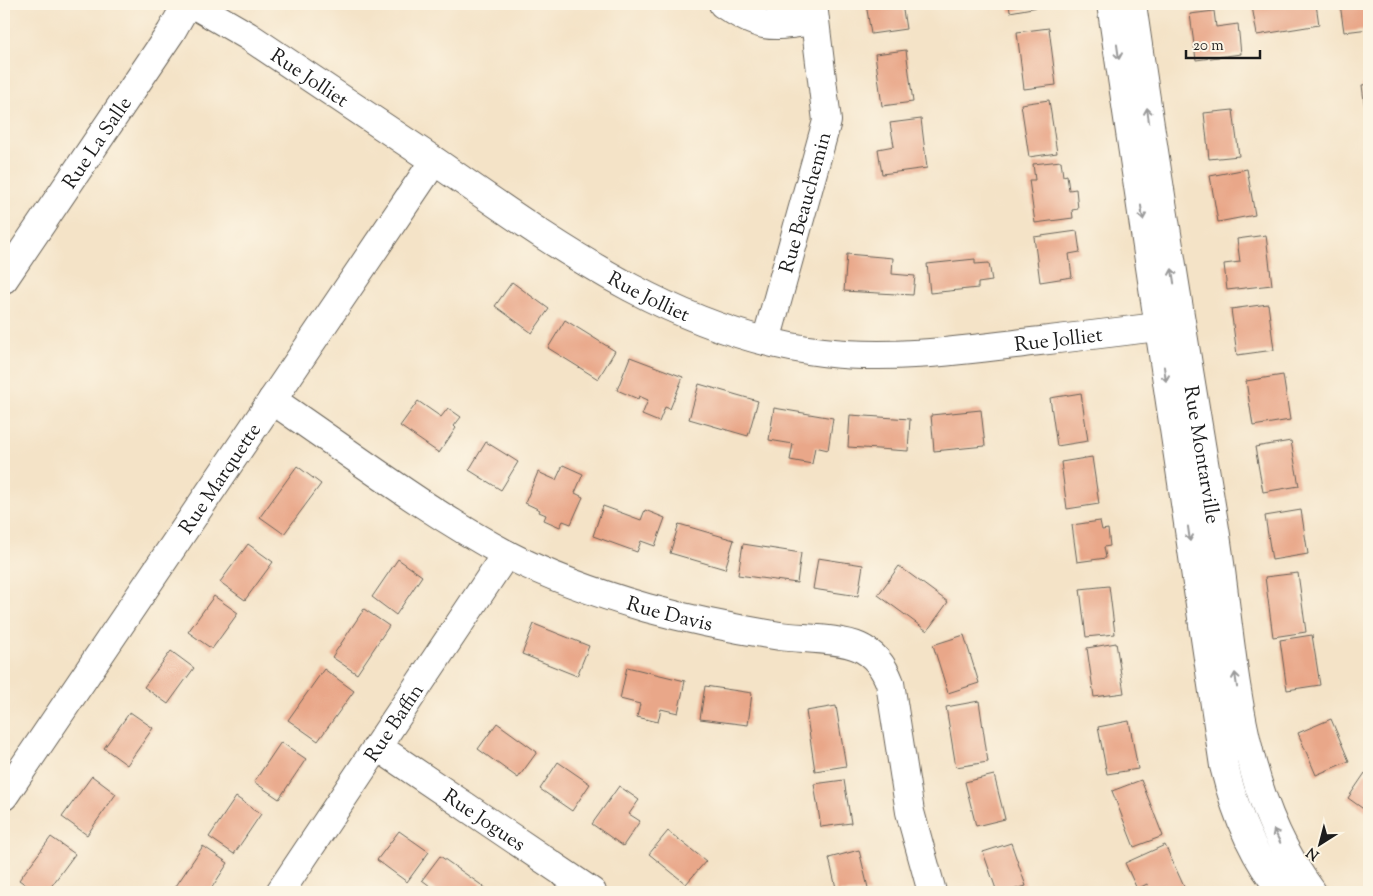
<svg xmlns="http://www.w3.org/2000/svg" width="1373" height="896" viewBox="0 0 1373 896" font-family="'Sorts Mill Goudy',serif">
<rect width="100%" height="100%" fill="#fcf5e5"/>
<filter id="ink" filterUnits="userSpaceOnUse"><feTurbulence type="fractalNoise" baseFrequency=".02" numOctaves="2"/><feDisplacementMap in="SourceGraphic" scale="10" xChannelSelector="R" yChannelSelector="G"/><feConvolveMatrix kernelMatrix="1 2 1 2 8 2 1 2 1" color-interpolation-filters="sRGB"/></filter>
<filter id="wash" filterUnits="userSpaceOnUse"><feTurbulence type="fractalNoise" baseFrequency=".0096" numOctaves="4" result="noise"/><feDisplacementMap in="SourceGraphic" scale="20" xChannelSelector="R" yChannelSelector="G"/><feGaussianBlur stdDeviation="1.12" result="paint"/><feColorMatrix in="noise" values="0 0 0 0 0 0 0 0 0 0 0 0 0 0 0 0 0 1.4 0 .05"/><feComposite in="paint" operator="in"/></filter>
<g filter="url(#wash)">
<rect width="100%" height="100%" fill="#f4e3c7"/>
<g id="blocks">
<g fill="#e9a789">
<path d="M866 4H902L906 29 871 34Z"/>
<path d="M1009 4H1042L1043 6 1010 12Z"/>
<path d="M1265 4H1316L1319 25 1257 35 1252 6Z"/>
<path d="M1340 4H1369V29L1344 32Z"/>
<path d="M1214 11 1216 27 1238 24 1241 54 1196 60 1190 14Z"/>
<path d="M1049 28 1056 85 1024 89 1017 32Z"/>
<path d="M906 50 913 102 882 106 875 54Z"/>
<path d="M1369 84V133H1368L1362 85Z"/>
<path d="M1049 100 1057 153 1029 157 1021 104Z"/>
<path d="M1233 110 1239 156 1209 159 1204 113Z"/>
<path d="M921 119 927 168 882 174 878 149 894 146 890 123Z"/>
<path d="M1061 161 1063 176 1067 175 1069 190 1076 189 1078 209 1072 210 1073 218 1035 223 1029 180H1035L1033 164Z"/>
<path d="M1247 169 1255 215 1218 222 1210 176Z"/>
<path d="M1077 231 1080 252 1069 254 1072 277 1040 282 1034 237Z"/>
<path d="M1266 235 1272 285 1227 290 1224 264 1240 262 1237 239Z"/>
<path d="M847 254 893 258 892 274 915 276 913 295 844 291Z"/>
<path d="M975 259V264L989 263 992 281 978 283V288L930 293 927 264Z"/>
<path d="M512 282 549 309 532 333 495 306Z"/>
<path d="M1268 304 1274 350 1237 355 1231 309Z"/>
<path d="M565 320 615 351 598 379 548 348Z"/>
<path d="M630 357 683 377 670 409 665 407 659 422 642 415 648 400 639 396 638 399 617 390Z"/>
<path d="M1283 375 1290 420 1253 426 1246 381Z"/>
<path d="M699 384 758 401 748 436 689 419Z"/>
<path d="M1081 393 1088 441 1057 446 1050 398Z"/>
<path d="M418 401 441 417 448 408 461 417 454 426 456 428 439 453 400 426Z"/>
<path d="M774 408 833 418 828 450 815 447 812 464 790 460 793 444 769 440Z"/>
<path d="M981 410 985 446 934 451 931 415Z"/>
<path d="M850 415 910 419 908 451 848 447Z"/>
<path d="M1291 441 1299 486 1263 492 1255 447Z"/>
<path d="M486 442 518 462 501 490 469 470Z"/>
<path d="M1092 457 1099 504 1067 509 1061 462Z"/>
<path d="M563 465 583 474 575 493 583 497 571 524 563 521 560 527 544 520 546 515 539 512 540 510 525 503 538 472 556 480Z"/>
<path d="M297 466 321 484 284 534 260 517Z"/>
<path d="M603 506 641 520 645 510 665 518 655 546 641 541 637 552 593 536Z"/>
<path d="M1301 510 1308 554 1272 560 1265 516Z"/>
<path d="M1100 521 1102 530 1108 529 1110 546 1104 547 1106 558 1077 562 1072 525Z"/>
<path d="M679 524 734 540 725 569 670 553Z"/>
<path d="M248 544 273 562 245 600 220 582Z"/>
<path d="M743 544 801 553 797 583 738 575Z"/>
<path d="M818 558 863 565 858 596 813 589Z"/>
<path d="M398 559 422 576 396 615 372 597Z"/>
<path d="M899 566 948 602 927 631 878 595Z"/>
<path d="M1298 573 1306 632 1273 637 1265 577Z"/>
<path d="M1109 586 1115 634 1086 637 1080 589Z"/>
<path d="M214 596 238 613 212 649 188 632Z"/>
<path d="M364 609 389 626 357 674 332 657Z"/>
<path d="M534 624 589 646 577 676 522 654Z"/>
<path d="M964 635 979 683 948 693 933 645Z"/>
<path d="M1312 635 1320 685 1287 690 1280 640Z"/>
<path d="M1116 643 1124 693 1094 697 1087 648Z"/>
<path d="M171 651 194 668 168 704 144 687Z"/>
<path d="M627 667 685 681 678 713 661 709 658 722 637 717 640 704 620 699Z"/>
<path d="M324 669 354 691 318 741 288 720Z"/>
<path d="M705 686 752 693 748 725 700 719Z"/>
<path d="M979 701 988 762 956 767 946 707Z"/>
<path d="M836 706 846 766 815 771 806 711Z"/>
<path d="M130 712 153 728 127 765 104 748Z"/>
<path d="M1331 719 1349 761 1316 775 1298 733Z"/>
<path d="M1129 721 1138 769 1107 774 1098 727Z"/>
<path d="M497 723 537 752 518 778 478 749Z"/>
<path d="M281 742 306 759 279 799 254 782Z"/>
<path d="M558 762 590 784 572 811 540 789Z"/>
<path d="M1365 773 1369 776V813L1348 798Z"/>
<path d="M994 775 1005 819 976 826 965 782Z"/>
<path d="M92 776 116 794 87 835 62 817Z"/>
<path d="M844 780 851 823 821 827 814 784Z"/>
<path d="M1141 780 1163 836 1134 847 1112 791Z"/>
<path d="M619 786 639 800 629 814 640 821 623 846 592 824Z"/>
<path d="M236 797 261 814 234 854 209 837Z"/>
<path d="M399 831 429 852 407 882 377 860Z"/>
<path d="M668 831 706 861 686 884 649 854Z"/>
<path d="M51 837 75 854 47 892H36L19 880Z"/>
<path d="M1011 843 1026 886 1006 892H997L983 852Z"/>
<path d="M1165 845 1186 891 1150 892 1147 884 1137 889 1125 863Z"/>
<path d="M203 846 228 863 209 892H172Z"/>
<path d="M859 850 869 892H837L829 858Z"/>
<path d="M440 856 487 889 484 892H438L422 880Z"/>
</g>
</g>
</g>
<g filter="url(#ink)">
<use href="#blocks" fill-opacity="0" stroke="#686258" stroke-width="1"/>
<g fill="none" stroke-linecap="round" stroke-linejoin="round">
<g stroke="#686258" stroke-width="30">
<g id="minor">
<path id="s1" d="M193 4 248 36C311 78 374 120 436 162 553 243 677 335 823 352 889 360 957 351 1023 343 1075 337 1128 331 1181 324"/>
<path d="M723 4C762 30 770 27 815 21"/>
<path d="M1111 4 1224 766C1235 811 1252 857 1283 892"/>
<path id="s2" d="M1132 4C1157 179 1186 354 1215 529 1235 653 1234 788 1312 892"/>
<path id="s3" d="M4 279 171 32 187 4"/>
<path id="s4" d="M766 341 827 121 813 4"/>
<path id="s5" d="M272 400C349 452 424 510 506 554 550 577 599 594 647 608 691 620 735 629 780 636 803 639 839 638 859 647 875 654 884 667 890 683L910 812 932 892"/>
<path id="s6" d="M378 747 592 892"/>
<path id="s7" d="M4 796 434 161"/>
<path id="s8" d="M280 892 506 554"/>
</g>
</g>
<use href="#minor" stroke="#fff" stroke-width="28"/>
</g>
<defs><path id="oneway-shaft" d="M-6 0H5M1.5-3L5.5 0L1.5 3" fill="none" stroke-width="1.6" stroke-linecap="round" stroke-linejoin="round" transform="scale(1.25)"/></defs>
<g stroke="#999">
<use href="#oneway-shaft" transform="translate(1118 52) rotate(82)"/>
<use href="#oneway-shaft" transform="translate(1148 115) rotate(-98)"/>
<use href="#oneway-shaft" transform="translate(1142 213) rotate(82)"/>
<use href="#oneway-shaft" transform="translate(1173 276) rotate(-99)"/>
<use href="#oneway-shaft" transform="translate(1165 374) rotate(82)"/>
<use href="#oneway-shaft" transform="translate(1189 534) rotate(82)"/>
<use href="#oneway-shaft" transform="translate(1236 680) rotate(-98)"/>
<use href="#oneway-shaft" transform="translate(1277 836) rotate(-116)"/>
</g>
</g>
<g text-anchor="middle" stroke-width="4" stroke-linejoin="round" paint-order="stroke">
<g font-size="20" fill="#1c1c1c" stroke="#fcf5e5">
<text dy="7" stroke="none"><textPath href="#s1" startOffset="138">Rue Jolliet</textPath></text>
<text dy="7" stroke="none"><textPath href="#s3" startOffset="165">Rue La Salle</textPath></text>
<text dy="7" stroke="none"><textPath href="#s4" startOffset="144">Rue Beauchemin</textPath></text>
<text dy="7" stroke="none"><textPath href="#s1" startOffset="542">Rue Jolliet</textPath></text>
<text dy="7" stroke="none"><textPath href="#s1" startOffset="962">Rue Jolliet</textPath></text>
<text dy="7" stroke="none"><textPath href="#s2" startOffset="456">Rue Montarville</textPath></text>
<text dy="7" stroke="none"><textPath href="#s7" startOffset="384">Rue Marquette</textPath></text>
<text dy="7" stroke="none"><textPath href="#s5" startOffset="455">Rue Davis</textPath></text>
<text dy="7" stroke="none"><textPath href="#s8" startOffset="204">Rue Baffin</textPath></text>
<text dy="7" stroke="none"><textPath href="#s6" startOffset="129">Rue Jogues</textPath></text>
</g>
</g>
<rect width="1373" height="896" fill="none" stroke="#fcf5e5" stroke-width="20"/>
<g transform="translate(1320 844) rotate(216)" stroke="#fcf5e5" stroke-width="4" paint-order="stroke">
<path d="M0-4L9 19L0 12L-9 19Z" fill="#1c1c1c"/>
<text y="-8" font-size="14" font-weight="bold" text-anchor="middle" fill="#1c1c1c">N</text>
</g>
<path d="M1186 50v8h74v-8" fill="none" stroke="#1c1c1c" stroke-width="2.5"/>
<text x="1193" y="50" font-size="15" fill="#1c1c1c" stroke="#fcf5e5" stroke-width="4" paint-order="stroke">20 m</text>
</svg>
